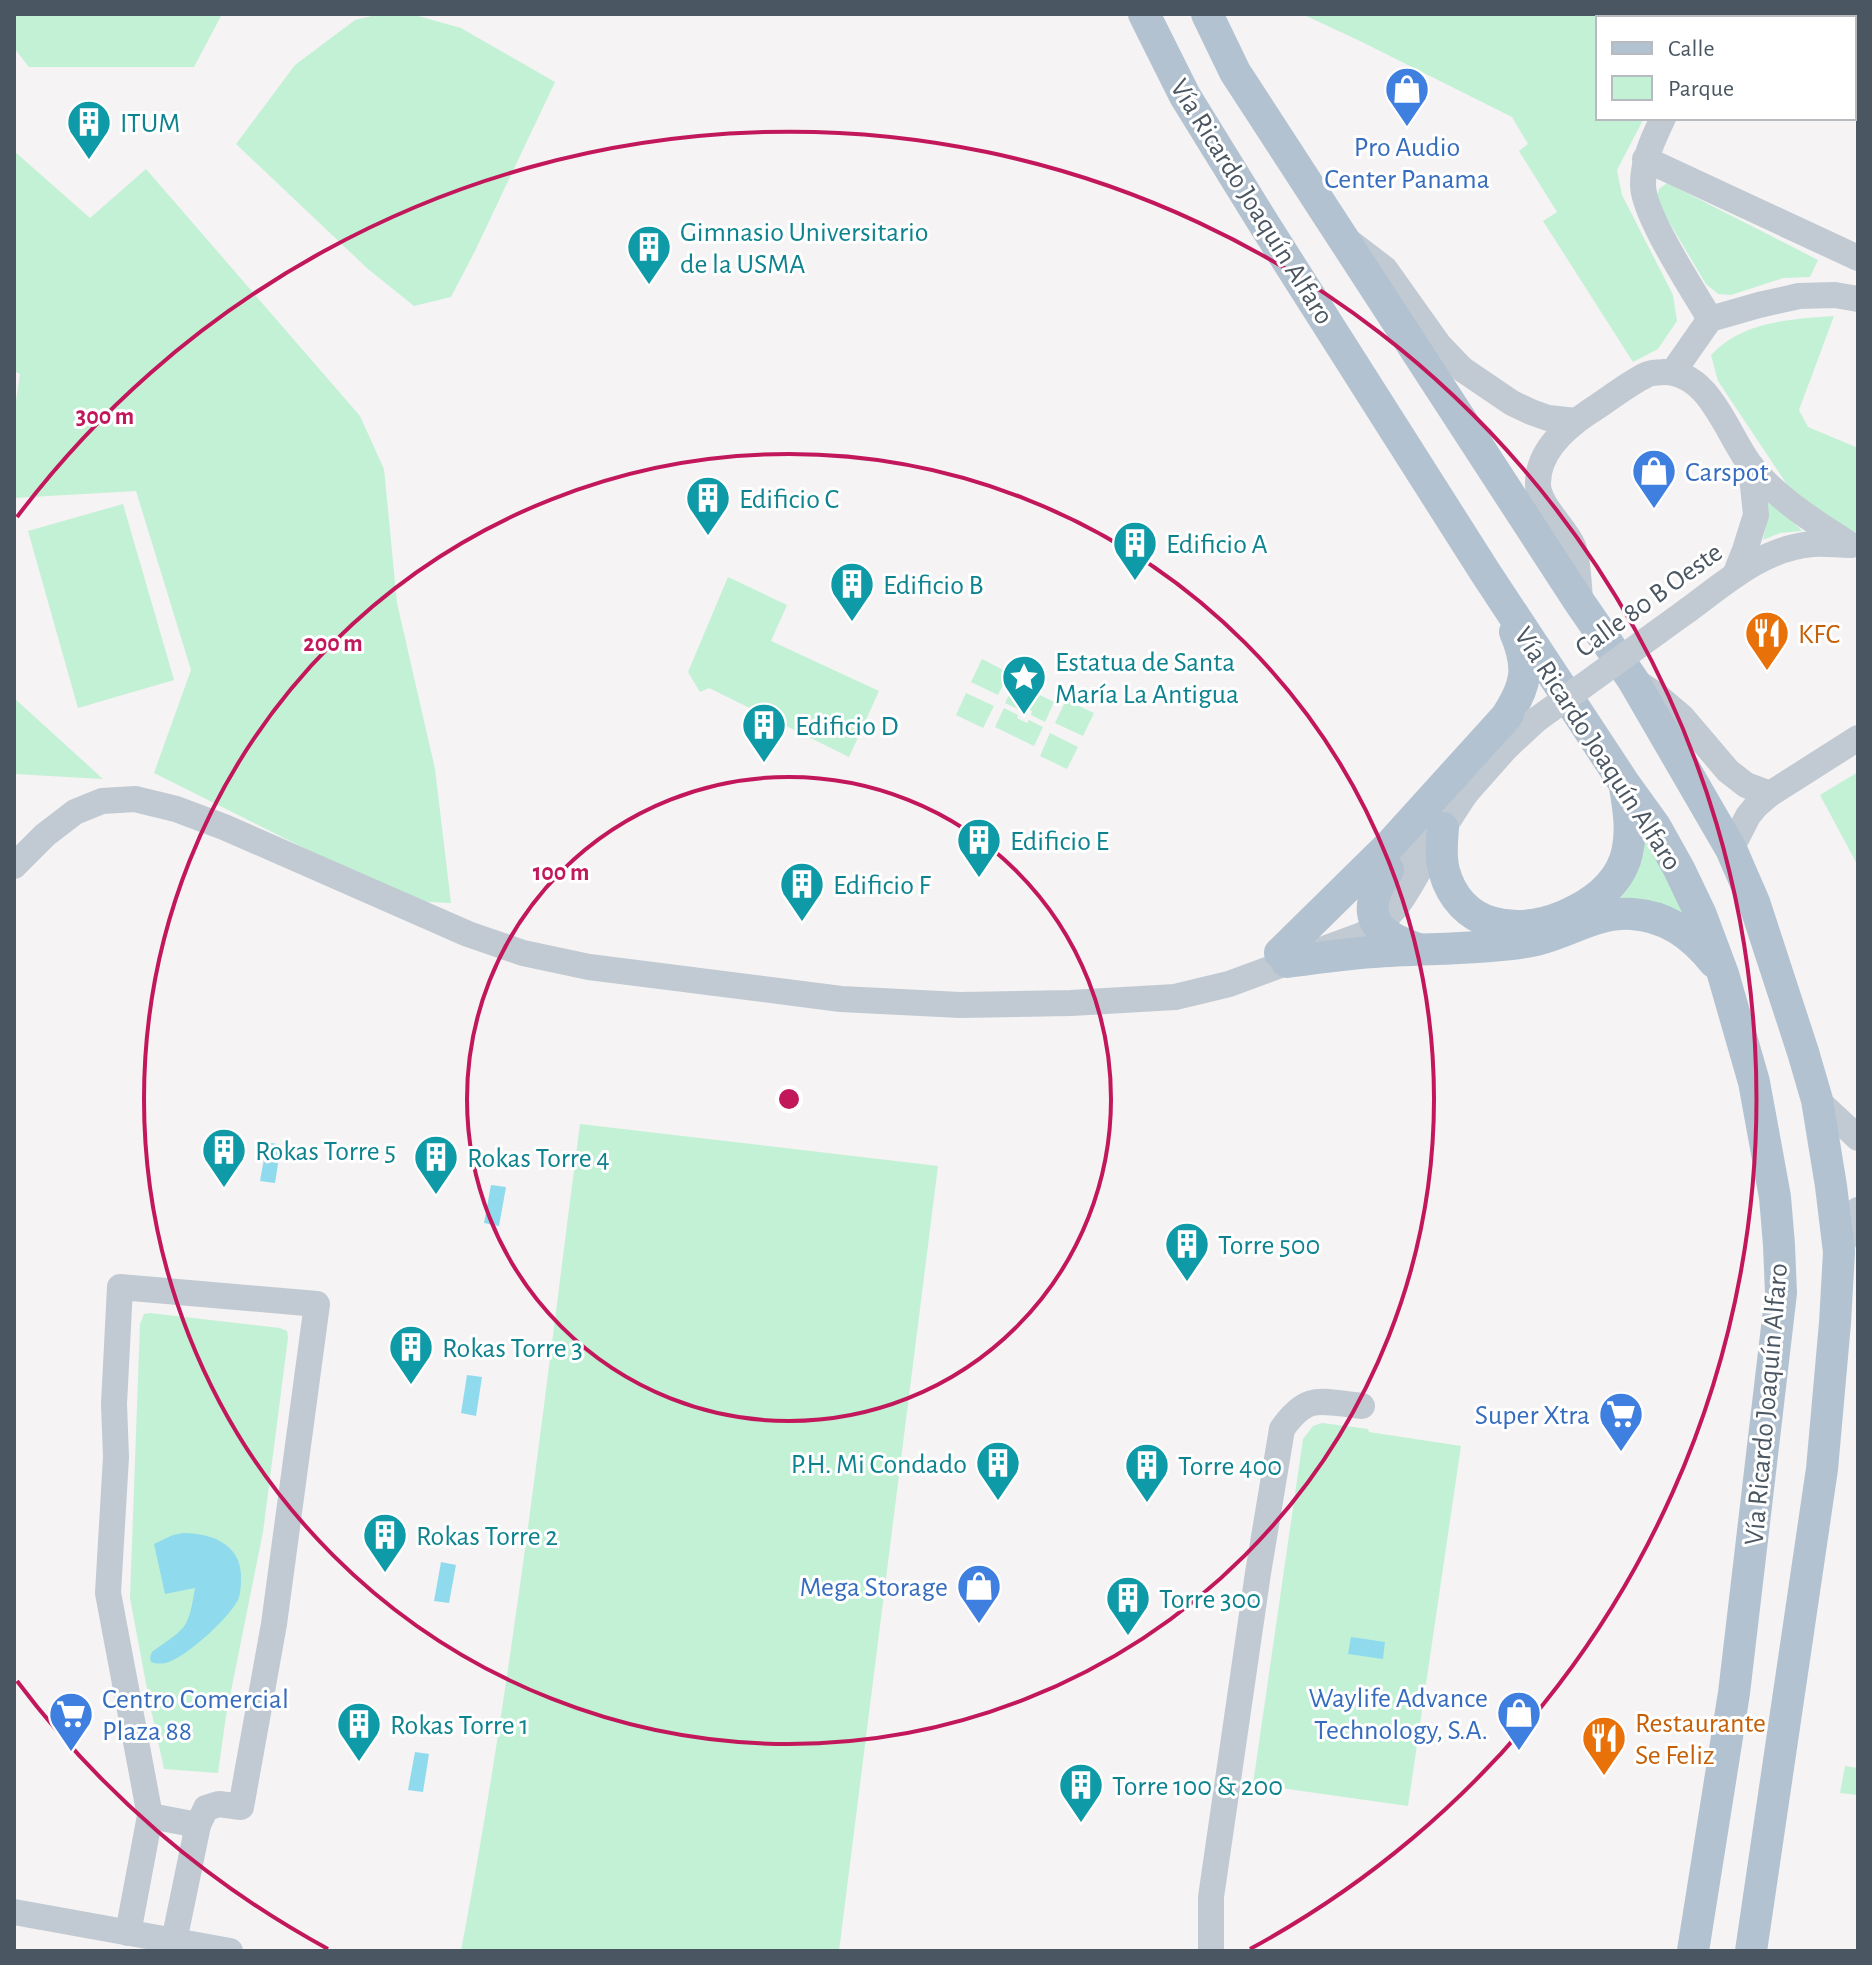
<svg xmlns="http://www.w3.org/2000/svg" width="1872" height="1965" viewBox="0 0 1872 1965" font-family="'Alegreya Sans',sans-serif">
<rect width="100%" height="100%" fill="#f5f3f3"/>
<g fill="#c3f1d5">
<path d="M14 14H222L194 67H29L14 48Z"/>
<path d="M380 14H411L461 28 555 82 475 251 451 297 414 306 368 269 236 144 295 65 355 20Z"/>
<path d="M1302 14H1696L1694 18H1598V118H1644L1617 170 1622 195 1673 295 1677 321 1658 349 1633 362 1543 221 1557 212 1519 151 1528 144 1512 117 1360 41Z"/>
<path d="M14 151 90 218 146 169 360 416 384 469 397 603 435 769 451 903 410 901 154 773 191 670 136 491 14 498V414L20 374 14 371Z"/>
<path d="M1667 183 1818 260 1810 277 1783 278 1731 295 1718 294 1706 284 1656 200 1659 189Z"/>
<path d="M1834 316 1799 410 1808 427 1858 448V533L1838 525 1788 486 1718 381 1711 355C1743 321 1791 319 1834 316Z"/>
<path d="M1765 493 1802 531 1780 533 1763 540 1768 517Z"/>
<path d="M123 504 174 680 78 708 28 531Z"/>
<path d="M728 577 787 605 771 641 879 691 849 757 709 688 700 692 688 672Z"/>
<path d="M982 659 1009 673 998 695 971 682Z"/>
<path d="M1015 683 1054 702 1045 722 1031 715 1032 711 1022 707 1020 710 1005 703Z"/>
<path d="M966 693 994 706 983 728 956 715Z"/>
<path d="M14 698 103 779 14 774Z"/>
<path d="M1066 700 1094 713 1083 736 1055 723Z"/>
<path d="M1004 708 1018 715 1017 718 1027 723 1029 720 1043 727 1034 746 995 727Z"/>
<path d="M1050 733 1078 747 1067 769 1040 756Z"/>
<path d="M1858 772V866L1820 795Z"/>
<path d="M1640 831 1693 926 1607 911 1624 894 1634 877Z"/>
<path d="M580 1124 938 1166 839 1951H461C513 1677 544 1400 580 1124Z"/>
<path d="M150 1313 280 1328 287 1331 288 1338 263 1532 226 1716 218 1773 164 1769 150 1705 130 1598 140 1324 144 1314Z"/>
<path d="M1322 1423 1368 1429 1369 1432 1461 1446 1408 1806 1253 1784 1303 1439 1313 1426Z"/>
<path d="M1845 1766 1858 1768V1795L1840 1793Z"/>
</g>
<g fill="#90daee">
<path d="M267 1142 281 1145 275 1183 260 1181Z"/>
<path d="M491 1185 506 1187 499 1226 484 1223Z"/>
<path d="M467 1375 482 1377 476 1416 461 1413Z"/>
<path d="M183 1533C211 1533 240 1544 241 1575 241 1584 241 1592 238 1600 229 1618 188 1655 169 1662 162 1664 157 1664 151 1662L150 1657 152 1652C187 1627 188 1630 195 1588L165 1594 154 1544 173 1535Z"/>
<path d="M441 1562 456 1565 449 1603 434 1601Z"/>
<path d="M1351 1637 1385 1642 1383 1659 1348 1654Z"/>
<path d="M415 1752 429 1754 423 1792 408 1790Z"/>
</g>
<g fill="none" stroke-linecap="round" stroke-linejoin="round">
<g stroke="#c1cad2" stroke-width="26">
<path d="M1713 18 1715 14"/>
<path d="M1663 118C1653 139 1643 160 1643 184 1642 213 1693 290 1710 319"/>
<path d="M1645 159 1858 258"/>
<path d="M1351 243 1385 269 1439 345 1462 369 1512 403 1531 412 1548 418 1576 421"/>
<path d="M1673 372 1710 319 1759 305 1799 296 1835 295 1858 299"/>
<path d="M1735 575 1745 550 1756 515 1751 466"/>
<path d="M1580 601C1579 587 1578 558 1573 546 1565 527 1537 504 1538 483 1538 451 1565 428 1589 412 1608 400 1626 385 1646 375 1651 372 1657 373 1663 372 1710 371 1727 435 1751 466 1775 497 1817 524 1851 545"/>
<path d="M1688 610C1726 582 1763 548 1813 544 1825 543 1838 545 1850 545"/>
<path d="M1637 682 1656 695 1682 717 1728 771 1746 785 1770 794"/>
<path d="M1731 849 1748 816 1756 806 1770 794 1858 738"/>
<path d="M14 866 45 835 75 812 102 801 135 799 176 809 224 827 468 934 523 953 589 967 841 999 960 1005 1071 1003 1175 997 1229 984 1362 935C1398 915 1406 892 1426 858 1438 836 1452 814 1466 793"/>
<path d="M1381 876 1466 793 1506 748 1536 720"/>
<path d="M1817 1100 1858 1138"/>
<path d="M1839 1252 1858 1210"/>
<path d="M150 1816 198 1825"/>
<path d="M14 1912 230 1951"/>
<path d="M128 1933 150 1816 108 1593 116 1457 114 1404 120 1287 317 1304 274 1624 241 1807 219 1804 206 1808 198 1825 174 1941"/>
<path d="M1211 1951V1897L1258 1573 1282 1429C1308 1392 1321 1402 1362 1406"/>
</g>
<g stroke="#b3c2d1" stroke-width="32">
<path d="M1144 14 1185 96 1264 224 1485 572 1624 783 1655 826 1679 869 1701 915 1723 974 1754 1082 1775 1197 1779 1245 1781 1293 1734 1693 1693 1951"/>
<path d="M1207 14 1235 72 1580 603 1633 680 1731 849 1754 902 1803 1052 1817 1100 1831 1186 1839 1252 1835 1323 1822 1469 1751 1951"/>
<path d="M1443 828C1442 842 1440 856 1444 871 1460 928 1515 936 1564 916 1590 905 1615 888 1625 860 1633 835 1629 811 1625 787"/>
<path d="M1388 870C1359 912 1372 934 1418 949"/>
<path d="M1280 953 1390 845 1506 717C1527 685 1530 667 1515 632"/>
<path d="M1287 962C1316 958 1344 954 1373 952 1423 948 1475 950 1526 942 1562 937 1594 911 1632 914 1667 916 1693 935 1714 962"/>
</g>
<path stroke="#c1cad2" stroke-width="26" d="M1536 720 1688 610"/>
</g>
<g fill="none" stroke="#c2185b" stroke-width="4">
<circle cx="789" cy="1099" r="322"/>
<circle cx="789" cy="1099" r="645"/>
<path d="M328 1949A967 967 0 0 1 17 1681M17 517A967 967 0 1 1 1250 1949"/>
</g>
<defs>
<g id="shop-pin" transform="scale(2.3)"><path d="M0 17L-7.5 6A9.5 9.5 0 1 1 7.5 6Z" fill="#3f7fe0" stroke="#fff"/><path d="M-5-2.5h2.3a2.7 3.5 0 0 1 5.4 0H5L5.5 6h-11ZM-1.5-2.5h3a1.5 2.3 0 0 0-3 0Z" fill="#fff"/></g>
<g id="building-pin" transform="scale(2.3)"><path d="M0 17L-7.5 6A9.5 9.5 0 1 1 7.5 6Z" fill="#0f9aa8" stroke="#fff"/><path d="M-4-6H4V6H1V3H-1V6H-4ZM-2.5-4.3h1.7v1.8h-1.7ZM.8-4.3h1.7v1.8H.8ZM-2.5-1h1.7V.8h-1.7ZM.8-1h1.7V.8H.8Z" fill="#fff"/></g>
<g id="restaurant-pin" transform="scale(2.3)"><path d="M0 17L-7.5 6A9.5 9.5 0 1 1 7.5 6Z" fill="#e8710a" stroke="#fff"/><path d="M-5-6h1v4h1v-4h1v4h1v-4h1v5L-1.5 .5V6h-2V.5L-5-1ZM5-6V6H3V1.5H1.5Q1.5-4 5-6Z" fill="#fff"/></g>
<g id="sight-pin" transform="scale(2.3)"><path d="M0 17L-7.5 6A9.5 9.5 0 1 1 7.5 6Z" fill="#0f9aa8" stroke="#fff"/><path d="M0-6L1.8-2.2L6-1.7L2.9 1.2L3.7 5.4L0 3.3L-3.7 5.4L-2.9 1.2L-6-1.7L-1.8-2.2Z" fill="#fff"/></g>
<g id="supermarket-pin" transform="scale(2.3)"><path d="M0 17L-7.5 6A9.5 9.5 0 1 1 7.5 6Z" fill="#3f7fe0" stroke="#fff"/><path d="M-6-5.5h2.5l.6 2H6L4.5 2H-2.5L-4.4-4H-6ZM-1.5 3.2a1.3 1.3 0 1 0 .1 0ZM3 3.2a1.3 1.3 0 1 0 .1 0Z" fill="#fff"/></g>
</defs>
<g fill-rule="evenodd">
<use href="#shop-pin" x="1407" y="89"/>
<use href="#building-pin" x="89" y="122"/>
<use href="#building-pin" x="649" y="247"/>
<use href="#shop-pin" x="1654" y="471"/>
<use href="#building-pin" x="708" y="498"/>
<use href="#building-pin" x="1135" y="543"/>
<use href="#building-pin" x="852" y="584"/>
<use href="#restaurant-pin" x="1767" y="633"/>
<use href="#sight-pin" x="1024" y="677"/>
<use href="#building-pin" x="764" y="725"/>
<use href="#building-pin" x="979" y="840"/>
<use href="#building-pin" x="802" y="884"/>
<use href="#building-pin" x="224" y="1150"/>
<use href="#building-pin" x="436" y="1157"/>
<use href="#building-pin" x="1187" y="1244"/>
<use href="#building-pin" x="411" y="1347"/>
<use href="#supermarket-pin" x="1621" y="1414"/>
<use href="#building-pin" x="998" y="1463"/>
<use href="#building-pin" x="1147" y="1465"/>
<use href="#building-pin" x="385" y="1535"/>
<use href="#shop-pin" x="979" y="1586"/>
<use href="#building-pin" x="1128" y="1598"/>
<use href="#shop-pin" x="1519" y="1713"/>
<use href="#supermarket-pin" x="71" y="1714"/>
<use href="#building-pin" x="359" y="1724"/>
<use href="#restaurant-pin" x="1604" y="1738"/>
<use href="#building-pin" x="1081" y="1785"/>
</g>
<g text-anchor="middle" stroke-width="6" stroke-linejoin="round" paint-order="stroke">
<g font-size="28" fill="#0d838f" stroke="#fff" text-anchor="start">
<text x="120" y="132">ITUM</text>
<text x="680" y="241">Gimnasio Universitario<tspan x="680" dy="32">de la USMA</tspan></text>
<text x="739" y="508">Edificio C</text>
<text x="1166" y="553">Edificio A</text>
<text x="883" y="594">Edificio B</text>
<text x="1055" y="671">Estatua de Santa<tspan x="1055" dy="32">María La Antigua</tspan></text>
<text x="795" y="735">Edificio D</text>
<text x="1010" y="850">Edificio E</text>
<text x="833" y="894">Edificio F</text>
<text x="255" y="1160">Rokas Torre 5</text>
<text x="467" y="1167">Rokas Torre 4</text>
<text x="1218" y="1254">Torre 500</text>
<text x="442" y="1357">Rokas Torre 3</text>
<text x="967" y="1473" text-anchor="end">P.H. Mi Condado</text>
<text x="1178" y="1475">Torre 400</text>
<text x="416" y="1545">Rokas Torre 2</text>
<text x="1159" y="1608">Torre 300</text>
<text x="390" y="1734">Rokas Torre 1</text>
<text x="1112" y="1795">Torre 100 &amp; 200</text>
</g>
<g font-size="28" fill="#366cbe" stroke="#fff" text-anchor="end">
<text x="1407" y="156" text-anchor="middle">Pro Audio<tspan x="1407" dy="32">Center Panama</tspan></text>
<text x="1685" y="481" text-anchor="start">Carspot</text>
<text x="1590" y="1424">Super Xtra</text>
<text x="948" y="1596">Mega Storage</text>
<text x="1488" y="1707">Waylife Advance<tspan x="1488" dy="32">Technology, S.A.</tspan></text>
<text x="102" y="1708" text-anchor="start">Centro Comercial<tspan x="102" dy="32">Plaza 88</tspan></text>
</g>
<g font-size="28" fill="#4a5661" stroke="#fff">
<text transform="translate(1253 201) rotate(58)" y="10">Vía Ricardo Joaquín Alfaro</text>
<text transform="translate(1648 599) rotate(-36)" y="10">Calle 80 B Oeste</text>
<text transform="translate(1599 748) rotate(57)" y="10">Vía Ricardo Joaquín Alfaro</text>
<text transform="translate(1765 1404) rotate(-85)" y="10">Vía Ricardo Joaquín Alfaro</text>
</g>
<g font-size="28" fill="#c56008" stroke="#fff" text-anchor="start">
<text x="1798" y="643">KFC</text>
<text x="1635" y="1732">Restaurante<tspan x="1635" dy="32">Se Feliz</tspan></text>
</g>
</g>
<circle cx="789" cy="1099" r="12" fill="#c2185b" stroke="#fff" stroke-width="4"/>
<g font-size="24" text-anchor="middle" font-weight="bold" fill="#c2185b" stroke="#fff" stroke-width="6" stroke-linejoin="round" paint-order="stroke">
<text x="105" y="424">300 m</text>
<text x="333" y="651">200 m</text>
<text x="561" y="880">100 m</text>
</g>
<rect width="1872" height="1965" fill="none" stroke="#4a5661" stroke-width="32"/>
<rect x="1596" y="16" width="260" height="104" fill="#ffffff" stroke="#b7bbc0" stroke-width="2"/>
<rect x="1612" y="42" width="40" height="12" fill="#b3c2d1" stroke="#b7bbc0" stroke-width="2"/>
<text x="1668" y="56" font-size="24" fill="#4a5661">Calle</text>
<rect x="1612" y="76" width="40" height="24" fill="#c3f1d5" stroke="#b7bbc0" stroke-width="2"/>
<text x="1668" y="96" font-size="24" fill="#4a5661">Parque</text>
</svg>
